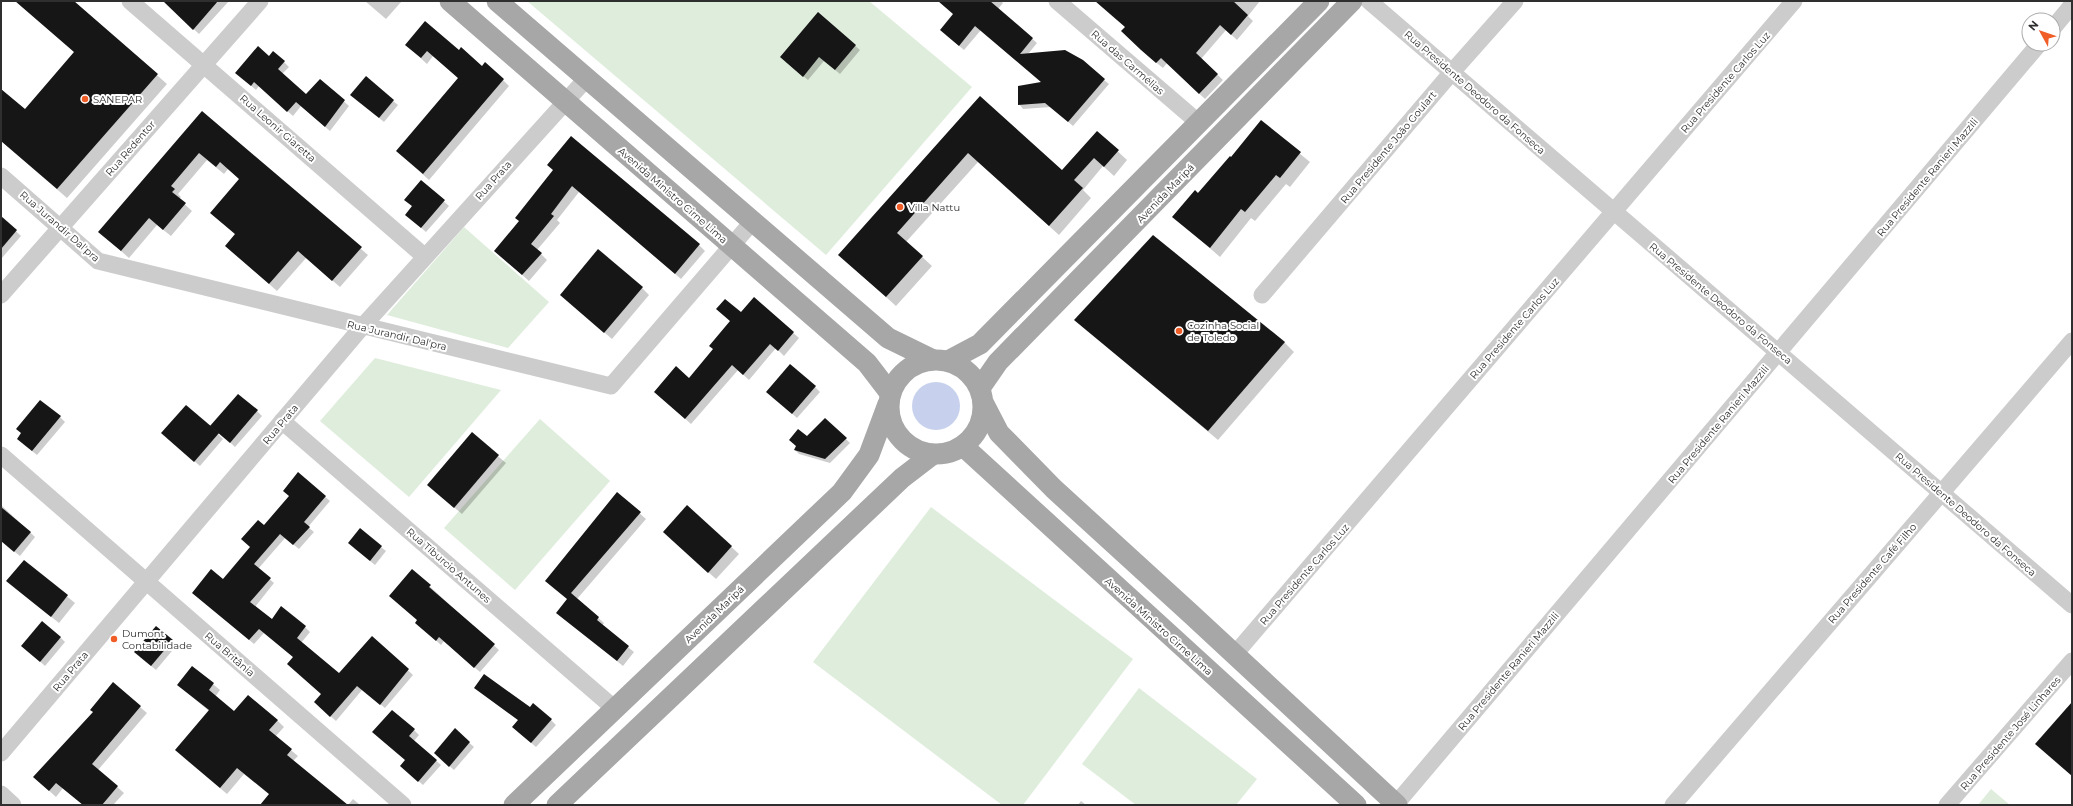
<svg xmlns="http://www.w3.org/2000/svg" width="2073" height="806" viewBox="0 0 2073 806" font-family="Montserrat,sans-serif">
<rect width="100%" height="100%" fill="#fff"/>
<g fill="#dfeddc">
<path d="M527 1H869L972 87 826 255Z"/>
<path d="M464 227 549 302 508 348 387 315Z"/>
<path d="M375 358 501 390 409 497 320 421Z"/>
<path d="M540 419 610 481 515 590 444 528Z"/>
<path d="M931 507 1133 659 1023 805H1002L813 662Z"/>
<path d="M1139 688 1257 779 1236 805H1136L1082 764Z"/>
<path d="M1991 789 2010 805H1978Z"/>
</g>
<circle fill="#c7d1ee" cx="936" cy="406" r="24"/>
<g fill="#0003">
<path d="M23 1H73L167 84 67 198 1 141V90L25 110 75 53Z"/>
<path d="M163 1H229L199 34Z"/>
<path d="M365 1H402L386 19Z"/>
<path d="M939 1H1001L1003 3 998 9 1037 43 1028 54 1104 80 1109 84 1073 126 1051 107 1023 109 1019 104 1042 83 981 30 964 50 946 35 955 14Z"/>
<path d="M1096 1H1260L1248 16 1253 21 1237 40 1226 30 1201 59 1223 80 1205 99 1167 63 1163 68 1148 56 1126 27Z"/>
<path d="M818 14 860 50 840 74 824 61 808 80 786 62Z"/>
<path d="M406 45 459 51 503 80 509 86 429 180 397 151 459 79 433 56 427 64Z"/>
<path d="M269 57 284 62 289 67 282 74 307 96 320 80 349 106 330 131 301 106 293 116 259 86 256 90 241 77Z"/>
<path d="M351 95 393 101 398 105 384 122Z"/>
<path d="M980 98 1062 171 1097 132 1127 160 1114 176 1103 166 1083 190 1091 198 1059 235 978 162 906 242 932 266 896 306 849 264Z"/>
<path d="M202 112 368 255 340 287 306 258 277 291 234 253 236 235 211 213 240 179 228 169 224 174 207 160 178 194 181 197 179 199 192 211 171 236 157 225 129 258 107 239Z"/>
<path d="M1261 122 1310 162 1290 187 1286 184 1255 221 1251 218 1220 257 1174 217 1231 159Z"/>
<path d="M554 170 699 245 705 251 681 279 579 192 557 220 560 223 537 250 547 260 529 281 502 257 520 222Z"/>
<path d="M421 181 449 206 426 232 411 219 413 207 405 200Z"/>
<path d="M1 217 21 236 1 259Z"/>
<path d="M642 288 649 295 612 339 561 295Z"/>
<path d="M754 298 799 338 784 356 776 348 749 380 738 370 691 424 661 397 689 379 714 350 731 322 717 309 741 314Z"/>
<path d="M1075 320 1284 342 1294 352 1218 440Z"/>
<path d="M815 387 820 392 797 418 772 396Z"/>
<path d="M257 411 262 416 235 447 220 433 218 434 223 439 200 466 167 438 210 427Z"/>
<path d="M60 417 65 422 37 455 23 444 22 434Z"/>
<path d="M825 419 850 443 830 463 799 454 795 450Z"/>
<path d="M472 434 506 463 462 514 436 492Z"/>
<path d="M299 474 330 501 308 527 314 532 299 549 285 538 258 569 274 583 255 607 272 620 305 627 310 632 301 643 339 675 372 637 413 675 385 708 362 690 336 721 320 707 322 694 294 658 264 633 254 644 198 597 223 580 251 547 264 526 290 496Z"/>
<path d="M617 493 646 519 577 599 604 623 602 626 634 652 623 666 563 618 568 599Z"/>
<path d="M1 505 35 537 20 556 1 541Z"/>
<path d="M687 506 739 554 716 579 671 539Z"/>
<path d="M381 547 386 551 375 565 354 548Z"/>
<path d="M24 561 75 603 59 623 15 588Z"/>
<path d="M412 570 499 650 480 672 444 641 441 645 421 627Z"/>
<path d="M61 638 65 642 45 666 27 650Z"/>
<path d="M172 640 177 645 156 670 140 657Z"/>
<path d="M192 667 220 690 215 697 234 713 277 720 284 727 275 737 298 756 293 761 347 805H261L270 795 244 774 227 794 183 757 209 711 178 685Z"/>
<path d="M475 688 551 720 556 725 536 747 518 732 519 721Z"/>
<path d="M140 707 147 713 98 770 124 793 114 804 116 805H83L63 788 56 797 34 777Z"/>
<path d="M414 730 419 735 414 741 441 765 423 785 406 770V760L378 737Z"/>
<path d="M455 730 474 747 454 770 440 758Z"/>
<path d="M353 799 360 805H348Z"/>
<path d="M1081 801 1086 805H1078Z"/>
</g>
<g fill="#161616">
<path d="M15 1H74L158 74 57 189 1 141V89L25 109 74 52Z"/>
<path d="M163 1H218L193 30Z"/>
<path d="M938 1H990L1033 38 1020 54 1065 50 1083 60 1105 79 1068 122 1045 103 1018 105V86L1041 82 975 26 959 46 940 30 953 14Z"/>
<path d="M1095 1H1233L1248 15 1231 35 1220 25 1196 53 1218 74 1199 94 1161 58 1156 63 1141 50 1121 31 1125 27Z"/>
<path d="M818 12 856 45 835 70 819 57 803 77 780 57Z"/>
<path d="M425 21 459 50 461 47 482 66 485 62 504 79 423 174 396 151 458 78 427 51 421 58 405 45Z"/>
<path d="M258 46 269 56 273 51 285 61 278 69 306 94 320 79 345 100 325 127 296 102 287 112 254 82 251 86 235 73Z"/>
<path d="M366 76 394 100 379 118 350 95Z"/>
<path d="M980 96 1062 170 1097 131 1119 150 1104 167 1094 158 1074 180 1083 188 1049 226 968 153 897 233 923 256 886 297 838 255Z"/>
<path d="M202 111 362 247 332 281 298 251 269 284 225 246 235 234 210 213 239 179 220 162 216 167 199 153 171 186 175 189 172 192 186 203 163 230 149 218 121 251 98 232Z"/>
<path d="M1261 120 1301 152 1280 178 1276 175 1245 212 1241 209 1210 248 1172 217 1195 190 1198 193 1230 156 1231 157Z"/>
<path d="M571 136 700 244 675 274 572 186 551 214 554 216 531 244 542 253 522 275 494 251 519 221 515 218 553 170 547 165Z"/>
<path d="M421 180 445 200 421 228 405 215 412 206 404 200Z"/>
<path d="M1 216 17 230 1 249Z"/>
<path d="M1153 235 1285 342 1208 431 1074 320Z"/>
<path d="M598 249 643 287 604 333 560 295Z"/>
<path d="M754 297 794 332 778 351 770 344 743 375 732 365 685 419 654 392 676 366 689 378 713 349 709 346 730 321 716 309 725 299 741 312Z"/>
<path d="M790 364 816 386 792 414 766 392Z"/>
<path d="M238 394 258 410 230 443 210 426Z"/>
<path d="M40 400 61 416 32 451 17 439 21 433 16 429Z"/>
<path d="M186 405 219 433 194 462 161 433Z"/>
<path d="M825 418 847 438 825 459 794 450 796 446 789 440 798 429 807 436Z"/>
<path d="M472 432 499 455 454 508 427 485Z"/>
<path d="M298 472 326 496 304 522 310 527 293 545 280 534 254 564 271 578 250 602 272 619 281 606 306 626 297 638 339 673 372 636 409 669 380 705 357 686 330 717 314 702 321 694 287 664 293 657 259 629 249 640 192 593 211 569 223 579 250 547 241 539 258 520 264 525 289 496 283 491Z"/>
<path d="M617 492 641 512 571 593 599 617 597 620 629 646 617 661 556 613 567 599 545 581Z"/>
<path d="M687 505 732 546 708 573 663 532Z"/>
<path d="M1 507 31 532 14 552 1 541Z"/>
<path d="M360 528 382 546 370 561 348 543Z"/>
<path d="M24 560 68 595 51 617 6 581Z"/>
<path d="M412 569 431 585 429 587 495 644 474 668 439 637 436 641 415 623 417 620 389 596Z"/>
<path d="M42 621 61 637 40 662 21 646Z"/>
<path d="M156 626 173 640 151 666 134 652Z"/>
<path d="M192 666 214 683 209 690 234 711 248 695 278 720 269 730 292 749 287 755 348 805H260L269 794 237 768 220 788 175 750 209 710 177 685Z"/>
<path d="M484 674 530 707 533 703 552 719 531 743 512 727 518 720 474 688Z"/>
<path d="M113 682 141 706 92 764 118 786 102 805H83L56 783 49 791 33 777 93 712 90 710Z"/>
<path d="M2072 702V776L2035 744Z"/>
<path d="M392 710 415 729 409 736 437 760 418 782 400 766 405 760 372 732Z"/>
<path d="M455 728 470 742 449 767 434 753Z"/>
</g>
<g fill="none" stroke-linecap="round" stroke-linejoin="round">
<g stroke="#ccc" stroke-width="17">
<path d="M130 1 424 256"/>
<path d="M1057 1 1199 123"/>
<path d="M1369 1 2072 605"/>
<path d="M2053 28 2072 5"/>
<path d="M1 176 98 261 611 386 753 221"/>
<path d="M1 295 260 1"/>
<path d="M1262 295 1452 72 1515 1"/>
<path d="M282 421 615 709"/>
<path d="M1 455 403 805"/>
<path d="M1235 654 1794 1"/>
<path d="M1 753 362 327 587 78"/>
<path d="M1 794 13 805"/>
<path d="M1396 804 2039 44"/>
<path d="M1673 805 2072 341"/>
<path d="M1947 805 2072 661"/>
</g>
<g stroke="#a7a7a7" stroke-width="21">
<path d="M450 1 867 363 890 393"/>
<path d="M497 1 888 338 931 359"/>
<circle cx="936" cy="407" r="47"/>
<path d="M948 361 980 344 1319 1"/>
<path d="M980 388 998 362 1352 1"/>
<path d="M984 404 999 433 1054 489 1191 614 1397 805"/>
<path d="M963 446 1356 805"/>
<path d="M514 805 842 492 869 455 888 404"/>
<path d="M557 805 902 478 932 455"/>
</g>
</g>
<g fill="#f05d27" stroke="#fff" stroke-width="1.5">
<circle cx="85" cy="99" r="4"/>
<circle cx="900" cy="207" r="4"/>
<circle cx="1179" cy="331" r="4"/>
<circle cx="114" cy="639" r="4"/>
</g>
<g text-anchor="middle" stroke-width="4" stroke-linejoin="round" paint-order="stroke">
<g font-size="10" fill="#2f2f2f" stroke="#fff">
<text transform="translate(1128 62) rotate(41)" y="4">Rua das Carmélias</text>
<text transform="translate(1725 82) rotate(-49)" y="4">Rua Presidente Carlos Luz</text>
<text transform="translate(1475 92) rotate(41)" y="4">Rua Presidente Deodoro da Fonseca</text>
<text transform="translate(278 128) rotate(41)" y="4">Rua Leonir Giaretta</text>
<text transform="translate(1388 147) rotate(-50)" y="4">Rua Presidente João Goulart</text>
<text transform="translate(130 148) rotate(-49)" y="4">Rua Redentor</text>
<text transform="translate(1927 177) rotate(-50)" y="4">Rua Presidente Ranieri Mazzili</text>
<text transform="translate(493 180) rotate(-48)" y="4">Rua Prata</text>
<text transform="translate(1165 193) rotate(-46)" y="4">Avenida Maripá</text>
<text transform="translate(673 195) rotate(41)" y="4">Avenida Ministro Cirne Lima</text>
<text transform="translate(60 226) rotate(41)" y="4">Rua Jurandir Dal'pra</text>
<text transform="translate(1721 303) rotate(40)" y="4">Rua Presidente Deodoro da Fonseca</text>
<text transform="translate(1514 328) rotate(-49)" y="4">Rua Presidente Carlos Luz</text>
<text transform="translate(397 335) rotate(13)" y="4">Rua Jurandir Dal'pra</text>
<text transform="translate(280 424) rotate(-50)" y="4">Rua Prata</text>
<text transform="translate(1718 424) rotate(-50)" y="4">Rua Presidente Ranieri Mazzili</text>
<text transform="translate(1966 514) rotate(41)" y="4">Rua Presidente Deodoro da Fonseca</text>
<text transform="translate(449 565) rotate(41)" y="4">Rua Tíburcio Antunes</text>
<text transform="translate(1872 573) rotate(-49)" y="4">Rua Presidente Café Filho</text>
<text transform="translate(1304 574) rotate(-49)" y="4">Rua Presidente Carlos Luz</text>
<text transform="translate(714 614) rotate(-44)" y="4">Avenida Maripá</text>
<text transform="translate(1159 626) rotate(42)" y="4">Avenida Ministro Cirne Lima</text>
<text transform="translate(230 654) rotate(41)" y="4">Rua Britânia</text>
<text transform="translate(70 671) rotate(-50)" y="4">Rua Prata</text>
<text transform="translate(1508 671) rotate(-50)" y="4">Rua Presidente Ranieri Mazzili</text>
<text transform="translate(2010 733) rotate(-49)" y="4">Rua Presidente José Linhares</text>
</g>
<g font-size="10" fill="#2f2f2f" stroke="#fff" text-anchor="start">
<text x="93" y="103">SANEPAR</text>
<text x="908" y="211">Villa Nattu</text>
<text x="1187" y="329">Cozinha Social<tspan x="1187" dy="12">de Toledo</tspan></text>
<text x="122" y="637">Dumont<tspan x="122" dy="12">Contabilidade</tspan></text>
</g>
</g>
<rect width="2073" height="806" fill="none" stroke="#2f2f2f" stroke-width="4"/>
<g transform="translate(2041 32) rotate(310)"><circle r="19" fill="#ffffff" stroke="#acacac"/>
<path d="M0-3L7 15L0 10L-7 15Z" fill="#f05d27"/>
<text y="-6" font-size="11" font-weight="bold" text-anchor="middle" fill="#2f2f2f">N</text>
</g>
</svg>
